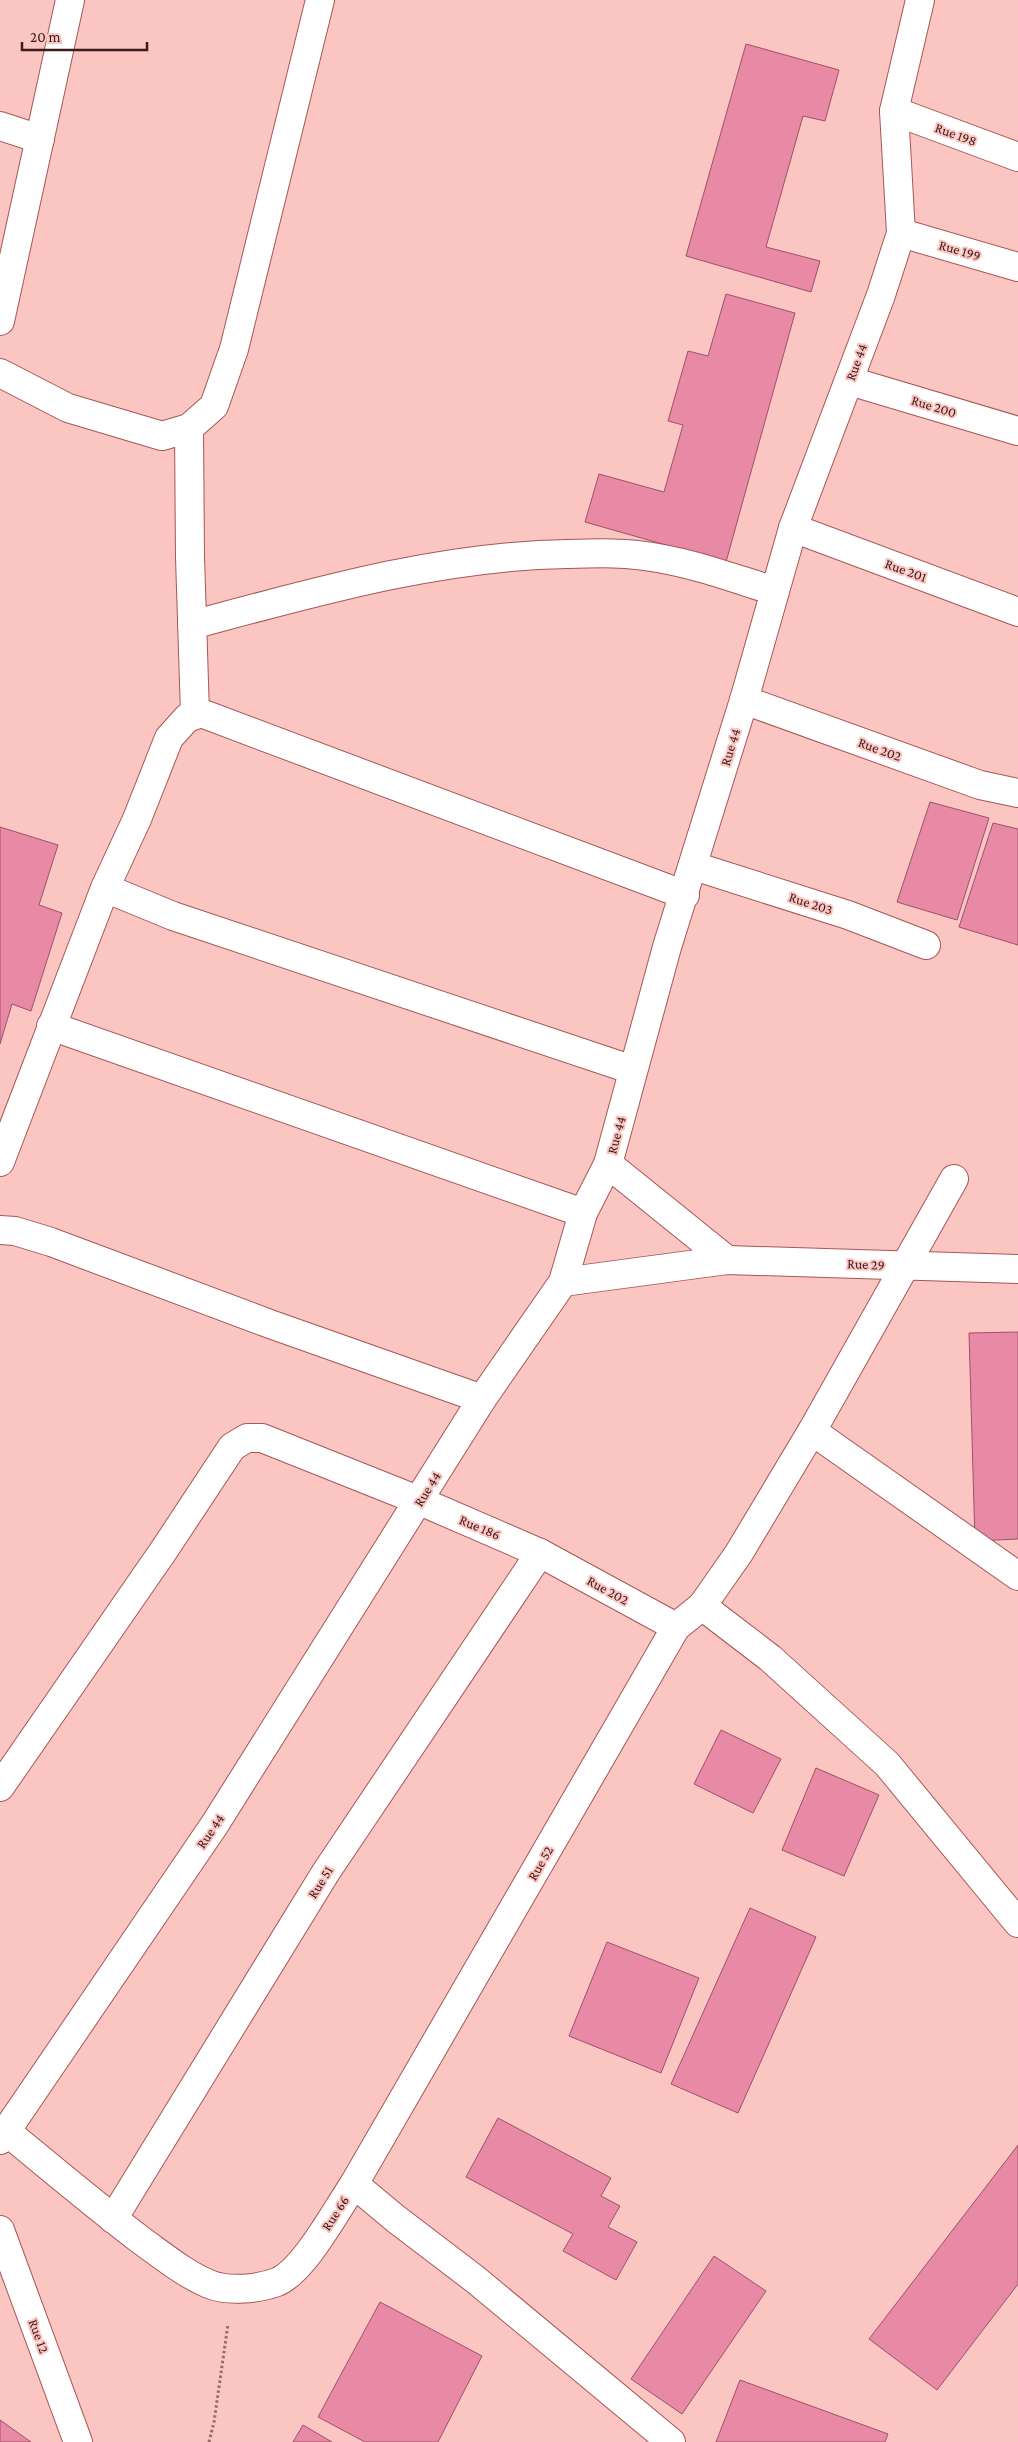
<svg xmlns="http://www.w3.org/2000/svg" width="1018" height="2442" viewBox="0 0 1018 2442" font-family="'Crimson Pro',serif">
<rect width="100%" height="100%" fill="#fbc5c2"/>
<g fill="#e889a5" stroke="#9d5269">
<path d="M746 44 839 70 825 121 803 116 766 247 820 261 811 292 686 256Z"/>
<path d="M726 294 795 313 726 562 585 522 599 474 664 492 683 425 668 421 688 351 708 356Z"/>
<path d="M930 802 989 818 957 920 897 902Z"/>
<path d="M993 823 1018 829V945L959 927Z"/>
<path d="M0 827 58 845 39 905 62 913 31 1011 12 1004 0 1044Z"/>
<path d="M1018 1332V1539L975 1541 969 1333Z"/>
<path d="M721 1730 781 1759 753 1813 694 1784Z"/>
<path d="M816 1768 879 1795 844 1876 782 1850Z"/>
<path d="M750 1908 816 1937 738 2113 671 2084Z"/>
<path d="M607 1942 699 1978 661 2073 569 2036Z"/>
<path d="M498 2118 611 2178 601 2196 620 2206 608 2227 637 2242 616 2280 563 2251 573 2234 466 2177Z"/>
<path d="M1018 2145V2284L937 2390 869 2339Z"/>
<path d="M714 2256 766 2291 682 2414 631 2379Z"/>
<path d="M380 2302 482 2356 438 2442H365L318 2417Z"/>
<path d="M740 2380 888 2434 885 2442H716Z"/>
<path d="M0 2420 31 2442H0Z"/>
<path d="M303 2425 332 2442H293Z"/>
</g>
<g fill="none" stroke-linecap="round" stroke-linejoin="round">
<g stroke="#a55756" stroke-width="30">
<g id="minor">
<path d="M894 111 1018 157"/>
<path d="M0 126 40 139"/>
<path d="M901 233 1018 267"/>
<path d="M0 321 70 0"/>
<path d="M0 373 68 408 162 436 189 428 214 406 234 349 320 0"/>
<path d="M850 381 1018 431"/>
<path d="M189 428 190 557 195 714"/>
<path d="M793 528 1018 612"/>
<path d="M192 625C315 592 439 556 567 554 598 553 628 552 658 558 698 565 736 579 775 591"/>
<path d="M744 700 980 785 1018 793"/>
<path d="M694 866 848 915 926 945"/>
<path d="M51 1026 583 1213"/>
<path d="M633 1070 173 916 105 888 137 819 169 738 187 718 201 713 685 895"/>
<path d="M0 1162 105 888"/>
<path d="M608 1164 727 1260"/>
<path d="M0 1230 15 1231 51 1242 270 1324 482 1399"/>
<path d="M563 1282 727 1260 1018 1269"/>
<path d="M812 1431 1018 1576"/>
<path d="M702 1606 770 1658 887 1764 1018 1923"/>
<path d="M0 1787 164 1550 232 1447 247 1438H262L420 1501 540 1553 676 1627"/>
<path d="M6 2131C51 2168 96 2206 142 2241 163 2256 185 2274 209 2284 228 2292 258 2289 277 2282 304 2271 337 2209 354 2184L676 1627 702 1606 739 1553 812 1431 954 1179"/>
<path d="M0 2140 215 1824 482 1399 563 1282 583 1213 608 1164 667 947 744 700 793 528 881 295 901 233 894 111 920 0"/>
<path d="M354 2184 396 2219 476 2280 671 2442"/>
<path d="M113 2219 326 1872 540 1553"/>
<path d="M0 2230 78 2442"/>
</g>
</g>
<path stroke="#966b69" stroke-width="3" stroke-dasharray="2.5 2.5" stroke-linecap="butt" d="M209 2442 214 2422 228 2324"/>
<use href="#minor" stroke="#fff" stroke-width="28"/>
</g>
<g text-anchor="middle" stroke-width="4" stroke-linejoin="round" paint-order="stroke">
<g font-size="14" fill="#3c1c1b" stroke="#fbc5c2">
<text transform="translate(956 134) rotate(20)" y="5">Rue 198</text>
<text transform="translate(960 250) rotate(16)" y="5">Rue 199</text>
<text transform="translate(856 362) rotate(-70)" y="5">Rue 44</text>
<text transform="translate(934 406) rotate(17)" y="5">Rue 200</text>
<text transform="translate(906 570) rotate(20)" y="5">Rue 201</text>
<text transform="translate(730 747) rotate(-73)" y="5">Rue 44</text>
<text transform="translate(880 749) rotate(20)" y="5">Rue 202</text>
<text transform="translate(811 903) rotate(18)" y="5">Rue 203</text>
<text transform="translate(616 1135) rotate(-75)" y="5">Rue 44</text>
<text transform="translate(866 1264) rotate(2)" y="5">Rue 29</text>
<text transform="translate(427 1489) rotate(-58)" y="5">Rue 44</text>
<text transform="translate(480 1527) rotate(23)" y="5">Rue 186</text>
<text transform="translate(608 1590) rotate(29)" y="5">Rue 202</text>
<text transform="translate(210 1831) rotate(-56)" y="5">Rue 44</text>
<text transform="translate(540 1863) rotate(-60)" y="5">Rue 52</text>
<text transform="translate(320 1882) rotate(-58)" y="5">Rue 51</text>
<text transform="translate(335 2213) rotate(-57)" y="5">Rue 66</text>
<text transform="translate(39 2336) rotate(70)" y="5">Rue 12</text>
</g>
</g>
<path d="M22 42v8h125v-8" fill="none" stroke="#3c1c1b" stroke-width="2.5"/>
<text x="30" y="42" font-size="15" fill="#3c1c1b" stroke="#fbc5c2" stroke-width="4" paint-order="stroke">20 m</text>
</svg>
